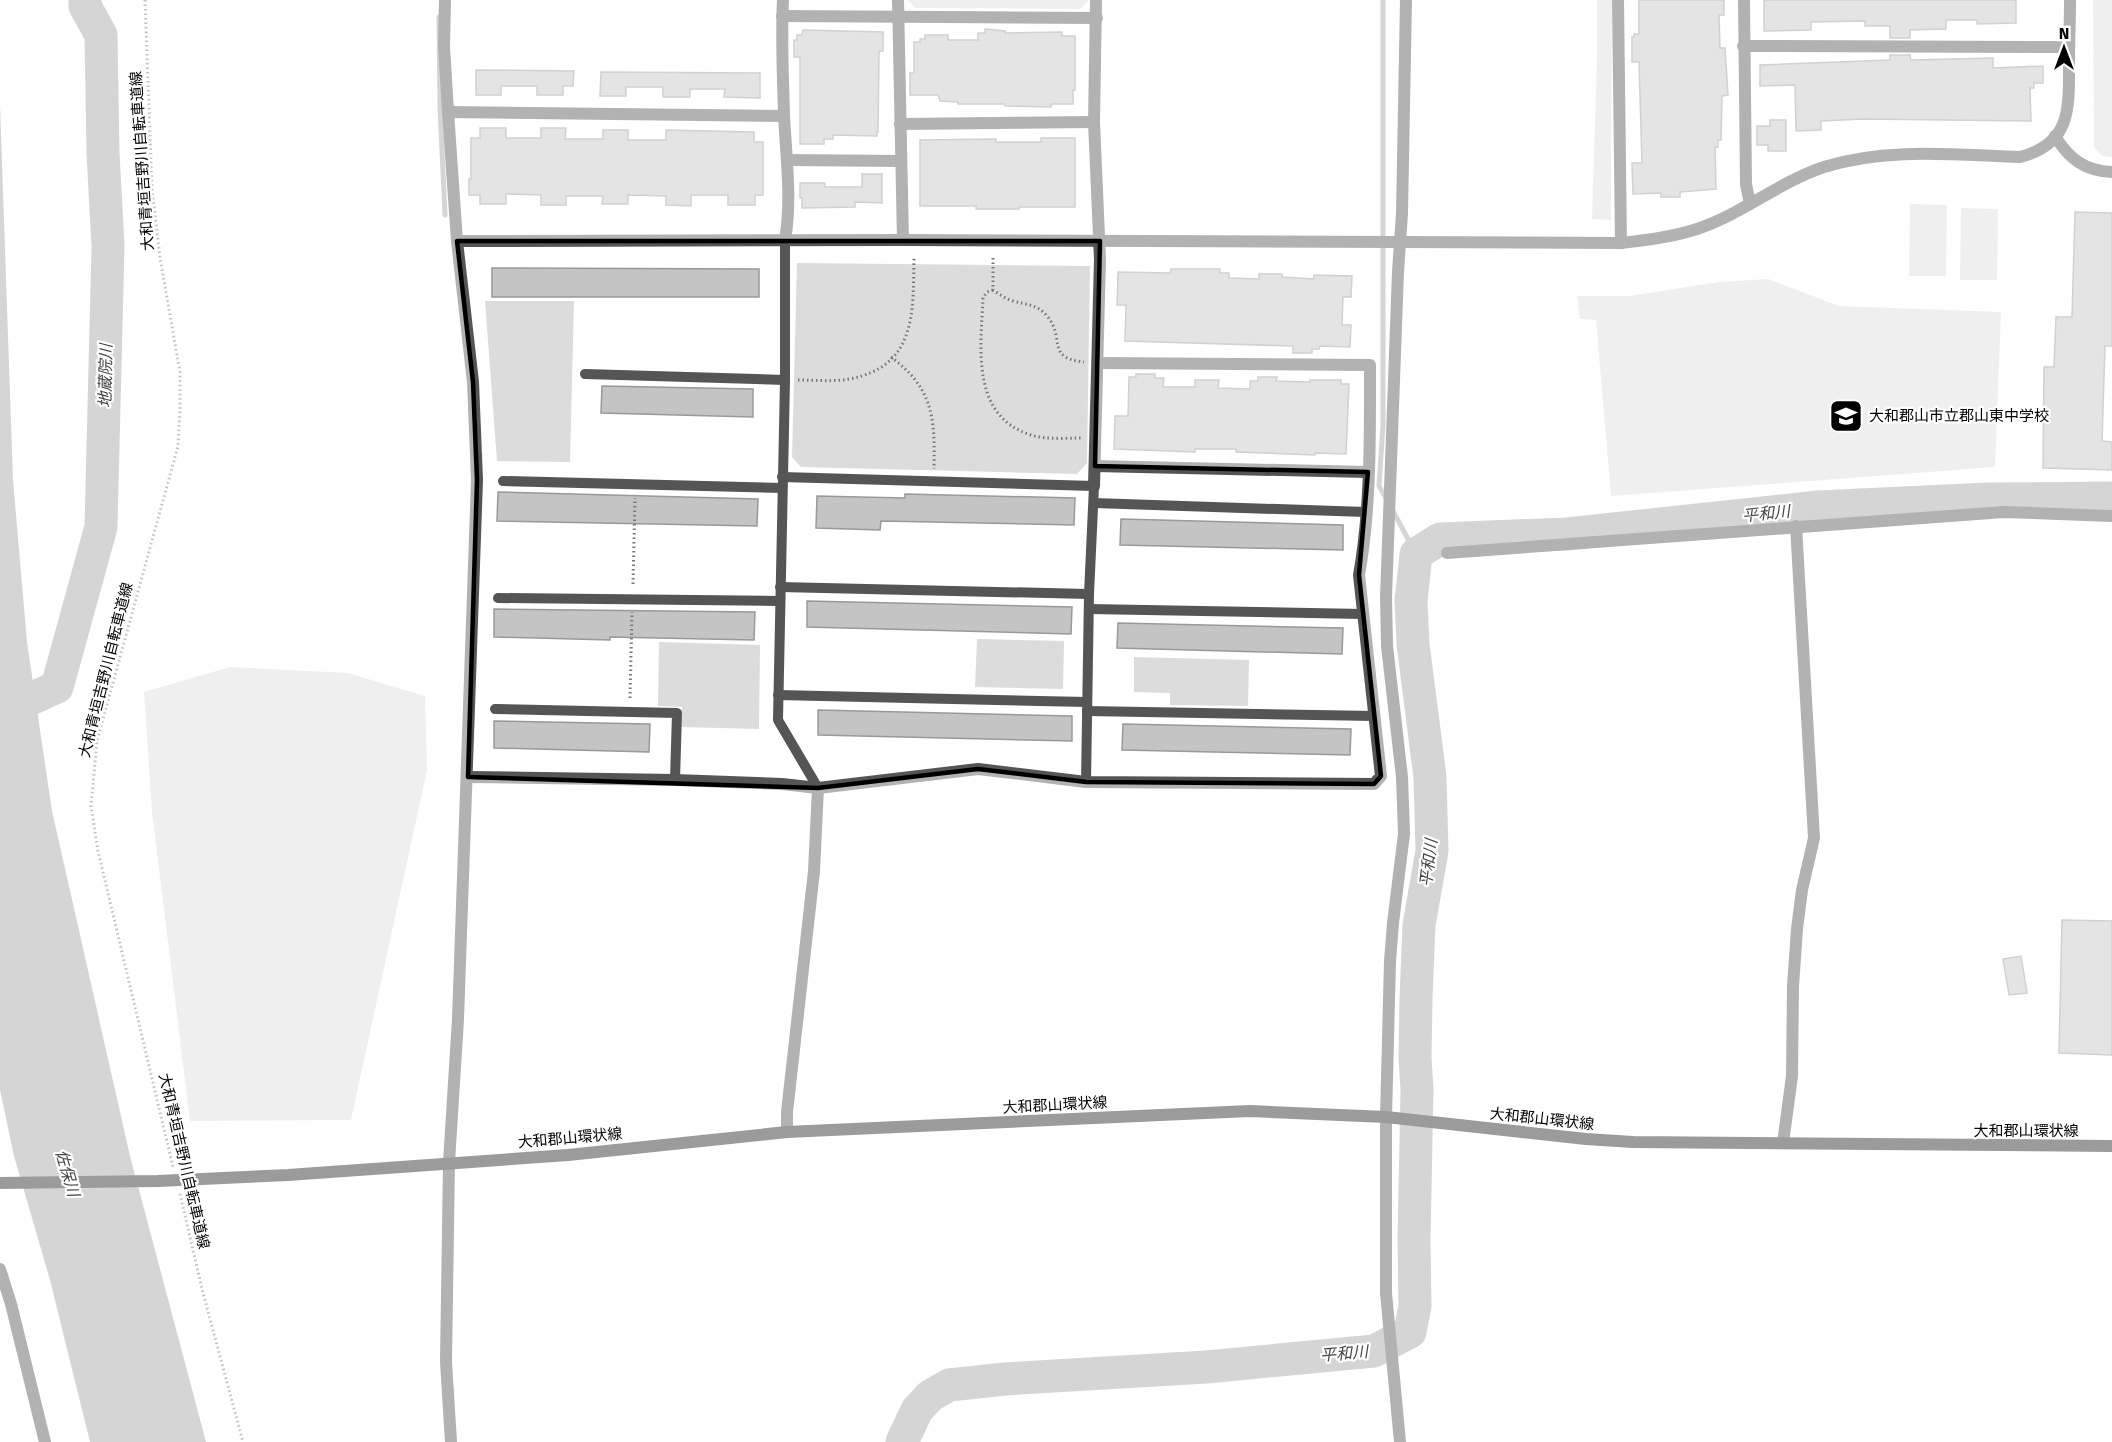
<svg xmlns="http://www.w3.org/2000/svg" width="2112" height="1442" viewBox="0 0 2112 1442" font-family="'Fira Sans','Noto Sans JP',sans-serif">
<rect width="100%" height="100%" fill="#fff"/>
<g fill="#dcdcdc">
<path d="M908 0H1089L1080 9 915 8Z"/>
<path d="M1597 0H1612L1611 220 1592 219 1597 58Z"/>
<path d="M2093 0H2112V157L2102 156 2094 147Z"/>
<path d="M1910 204 1947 205 1946 276H1909Z"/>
<path d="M1961 208 1998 209 1997 280H1960Z"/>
<path d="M797 263 1090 266 1087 463 1077 474 801 467 792 457Z"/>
<path d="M1768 279 1839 306 2001 312 1995 467 1611 496 1596 320 1580 319 1577 296H1629L1719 282Z"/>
<path d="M485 301H574L570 462 497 461Z"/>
<path d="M977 639 1064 641 1063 689 975 687Z"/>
<path d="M659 642 760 645 759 729 681 727 682 707 658 706Z"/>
<path d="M1134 657 1249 660 1248 706 1170 705V693L1134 692Z"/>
<path d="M230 667 348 673 425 696 427 770 351 1120 190 1121 152 812 144 692Z"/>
</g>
<path fill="#a3a3a3" d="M0 105 13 480 27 642 52 811 130 1156 206 1442H90L50 1280 14 1156 0 1090Z"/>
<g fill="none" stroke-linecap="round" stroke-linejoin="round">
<g stroke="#a3a3a3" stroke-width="5">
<path d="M1383 0V425L1379 486 1387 500"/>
<path d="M439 17 440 108 445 215"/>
<path d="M1393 511 1416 554"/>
</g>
<g stroke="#a3a3a3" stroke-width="33">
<path d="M0 713 57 687 101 527 108 246 103 153 101 35 85 6V0"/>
<path d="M902 1442 917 1410 930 1396 949 1385 1005 1379 1206 1367 1374 1351 1410 1332 1415 1306 1414 1239 1417 1089 1415 1058 1416 998 1419 925 1432 851 1430 777 1413 644 1411 601 1416 554 1440 539 1567 534 1818 507 1988 499 2112 498"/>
</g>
</g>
<g fill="#c4c4c4" stroke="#999" stroke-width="1.5">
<path d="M1639 0H1724V15H1719L1720 48H1725L1728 95 1722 96 1721 140H1718V147H1715L1716 189 1680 192V197H1661V193L1633 194 1632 163H1642L1639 62H1632V37H1634V34H1639Z"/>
<path d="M1764 0H2016V23L1977 24V20H1946V29L1910 30V38H1890V26H1865V21L1811 22V30L1764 31Z"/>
<path d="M985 29 1005 31V33L1062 32V36H1075V90H1073V104H1051V107L1005 106V104H958V102L940 101 938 95H910V73H914V42H920V39H925V35H948V40H978V33H985Z"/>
<path d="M803 30 883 32V51H879L878 132H877V136L833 135V139H824V144H800V57H794V40H797V35H802Z"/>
<path d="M1890 55H1910L1911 60 1993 58V68L2043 66V83H2034V88H2030L2031 121 1863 119 1821 121V130L1796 131 1795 85 1760 86V65L1890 60Z"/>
<path d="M476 70 574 71 573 86H563V95H537V86H501V95H476Z"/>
<path d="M601 72 760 73V98L724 97 725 89H690V97H663V87H626V96H600Z"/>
<path d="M1770 120H1786V151H1768V145H1757V126H1770Z"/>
<path d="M480 128H506V138H541V128H566L565 139H603V130H628V140H666V130L754 132V142H763V195H755V205H728V195H691V206L666 205V196L628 195V204H602L603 196H566V205H541V195L506 194V204H480V195H469V179H471V138H480Z"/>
<path d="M1041 138H1075V207H1019V209H976V206H920V140L996 139V142H1041Z"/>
<path d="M862 174H882V203L855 202V207L802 208V198H800V183H825V187H862Z"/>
<path d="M2075 212 2112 213V346H2105L2102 441 2112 442V470L2043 468 2044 367H2054L2056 317H2072Z"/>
<path d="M492 268 759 269V297H492Z"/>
<path d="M1171 269H1220V273H1229V278L1259 279V274H1282V277L1314 279V275L1352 276 1351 297H1343L1342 325H1351L1350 347 1320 346 1319 349H1312V353H1293V346L1125 341 1126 305H1117L1118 272 1170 273Z"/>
<path d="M1136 374H1155V378H1164L1163 387H1195V380H1219L1218 388 1250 389V381H1258V377H1277L1276 381 1310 382V380H1341V384H1349L1346 454 1315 453V455L1236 452V449H1195V452L1114 449 1115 416H1128L1129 377H1136Z"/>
<path d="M602 386 753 389V417L601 413Z"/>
<path d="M498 492 758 499 757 526 497 521Z"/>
<path d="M905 494 1075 498 1074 525 881 521 880 530 816 528 817 496 905 498Z"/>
<path d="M1121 519 1343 525V550L1120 545Z"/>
<path d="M807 601 1072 607 1071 634 807 627Z"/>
<path d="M494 609 755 612 754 640 610 637V640L494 637Z"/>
<path d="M1118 623 1343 628 1342 654 1117 648Z"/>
<path d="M818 710 1072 716V741L818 735Z"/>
<path d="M494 721 650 724 649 752 494 748Z"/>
<path d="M1123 724 1351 729 1350 755 1122 750Z"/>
<path d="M2062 920 2112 921V1055L2059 1053Z"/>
<path d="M2021 956 2027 993 2009 995 2003 959Z"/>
</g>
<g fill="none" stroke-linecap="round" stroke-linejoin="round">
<g stroke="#777" stroke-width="3" stroke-dasharray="1.5 3" stroke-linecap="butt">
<path d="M145 0 152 189 160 258 180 372V409L178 446 97 741 91 806 98 851 173 1167"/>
<path d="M993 258V290C999 294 1006 299 1013 301 1027 305 1037 304 1047 316 1066 338 1045 358 1084 362"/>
<path d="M993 290 987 292 983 298C981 347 970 416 1031 435 1047 440 1066 438 1082 438"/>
<path d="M891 357C934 389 935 419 934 469"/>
<path d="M798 380C815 380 833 382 849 379 917 367 913 311 914 258"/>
<path d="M633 584 635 498"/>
<path d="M630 698 632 612"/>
<path d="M180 1194 203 1293 243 1442"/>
</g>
<g stroke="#555" stroke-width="10">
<path d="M785 240V380L778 720 818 788"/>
<path d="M585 374 785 380"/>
<path d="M782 477 1094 486 1089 594 1086 782"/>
<path d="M503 481 782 488"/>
<path d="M1094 503 1366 512"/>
<path d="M780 587 1089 594"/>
<path d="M498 598 780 601"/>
<path d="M1089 609 1363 614"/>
<path d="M778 695 1087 702"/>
<path d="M495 709 677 713 675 780"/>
<path d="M1087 711 1375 716"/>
</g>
<g stroke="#555" stroke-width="12">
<path d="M445 0 444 46 448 112 457 241 473 382 477 480 458 1019 449 1162 446 1362 451 1442"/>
<path d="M783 0C781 38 783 77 784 115 786 157 792 199 785 240"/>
<path d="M898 0 903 240"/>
<path d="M1618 0 1621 243"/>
<path d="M1744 0 1746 184 1750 204"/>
<path d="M782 16 1097 18"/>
<path d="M1743 46 2069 47"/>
<path d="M448 112 784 116"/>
<path d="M900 124 1094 122"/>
<path d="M2055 136C2069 159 2085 171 2112 172"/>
<path d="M788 160 901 161"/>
<path d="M1095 466 1368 472"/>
<path d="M1094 486 1100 259 1094 122 1096 0"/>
<path d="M1447 553 2004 512 2112 516"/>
<path d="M468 777 675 780 782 784 818 788 978 769 1086 782 1374 784 1381 776 1359 575C1371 509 1370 433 1370 365L1098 363"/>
<path d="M787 1132V1112L814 871 818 788"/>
<path d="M1783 1143 1792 1076 1793 986 1797 929 1802 890 1814 838 1796 526"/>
<path d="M0 1269 11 1304 45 1442"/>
</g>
<g stroke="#555" stroke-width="12">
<path d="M457 241 903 240 1621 243C1647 240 1672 237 1697 229 1742 214 1779 182 1824 167 1887 147 1955 155 2020 157 2071 144 2069 109 2069 65 2069 44 2070 22 2070 0"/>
<path d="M1400 1442 1386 1293V1117L1390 961 1393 923 1404 834 1402 777 1387 646 1386 597 1398 272 1402 213 1406 0"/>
</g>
<path stroke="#222" stroke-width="12" d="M0 1183 158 1181 288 1175 568 1155 787 1132 1250 1111 1386 1117 1586 1139 1633 1142 2112 1146"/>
</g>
<path d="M0 0H2112V1442H0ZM457 241H1100L1095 466 1368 472 1359 575 1381 776 1374 784 1086 782 978 769 818 788 468 777 477 480 473 382Z" fill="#fff" fill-opacity=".55" fill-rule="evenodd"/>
<path fill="none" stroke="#000" stroke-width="4.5" stroke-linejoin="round" d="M457 241H1100L1095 466 1368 472 1359 575 1381 776 1374 784 1086 782 978 769 818 788 468 777 477 480 473 382Z"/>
<defs>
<g id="school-square" transform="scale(1.725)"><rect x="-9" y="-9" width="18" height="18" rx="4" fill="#000" stroke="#fff"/><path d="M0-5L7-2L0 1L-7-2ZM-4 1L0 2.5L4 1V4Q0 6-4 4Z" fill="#fff"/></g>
</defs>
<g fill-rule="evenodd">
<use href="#school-square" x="1846" y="416"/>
</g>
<g text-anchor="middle" stroke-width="4.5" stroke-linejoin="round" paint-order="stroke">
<g font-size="15" fill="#000" stroke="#fff">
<text transform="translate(142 161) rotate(-94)" y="5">大和青垣吉野川自転車道線</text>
<text transform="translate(106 670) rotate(-76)" y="5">大和青垣吉野川自転車道線</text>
<text transform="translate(1055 1105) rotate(-3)" y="5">大和郡山環状線</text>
<text transform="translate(1542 1119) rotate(6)" y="5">大和郡山環状線</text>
<text x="2026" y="1136">大和郡山環状線</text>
<text transform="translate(570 1138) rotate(-5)" y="5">大和郡山環状線</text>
<text transform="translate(184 1161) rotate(77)" y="5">大和青垣吉野川自転車道線</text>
</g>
<g font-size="15" fill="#000" stroke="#fff" text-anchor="start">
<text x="1869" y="421">大和郡山市立郡山東中学校</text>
</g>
<g font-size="16" font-style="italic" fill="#444" stroke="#fff">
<text transform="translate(105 376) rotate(-89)" y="6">地蔵院川</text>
<text transform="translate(1766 513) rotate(-6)" y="6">平和川</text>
<text transform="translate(1428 863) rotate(-83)" y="6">平和川</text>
<text transform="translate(68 1173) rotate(74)" y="6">佐保川</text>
<text transform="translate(1344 1353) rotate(-5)" y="6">平和川</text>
</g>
</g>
<g transform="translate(2064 48)" stroke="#ffffff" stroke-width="4.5" paint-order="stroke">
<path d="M0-4.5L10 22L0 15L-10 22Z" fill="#000000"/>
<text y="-9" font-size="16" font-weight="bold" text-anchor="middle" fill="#000000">N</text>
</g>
</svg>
